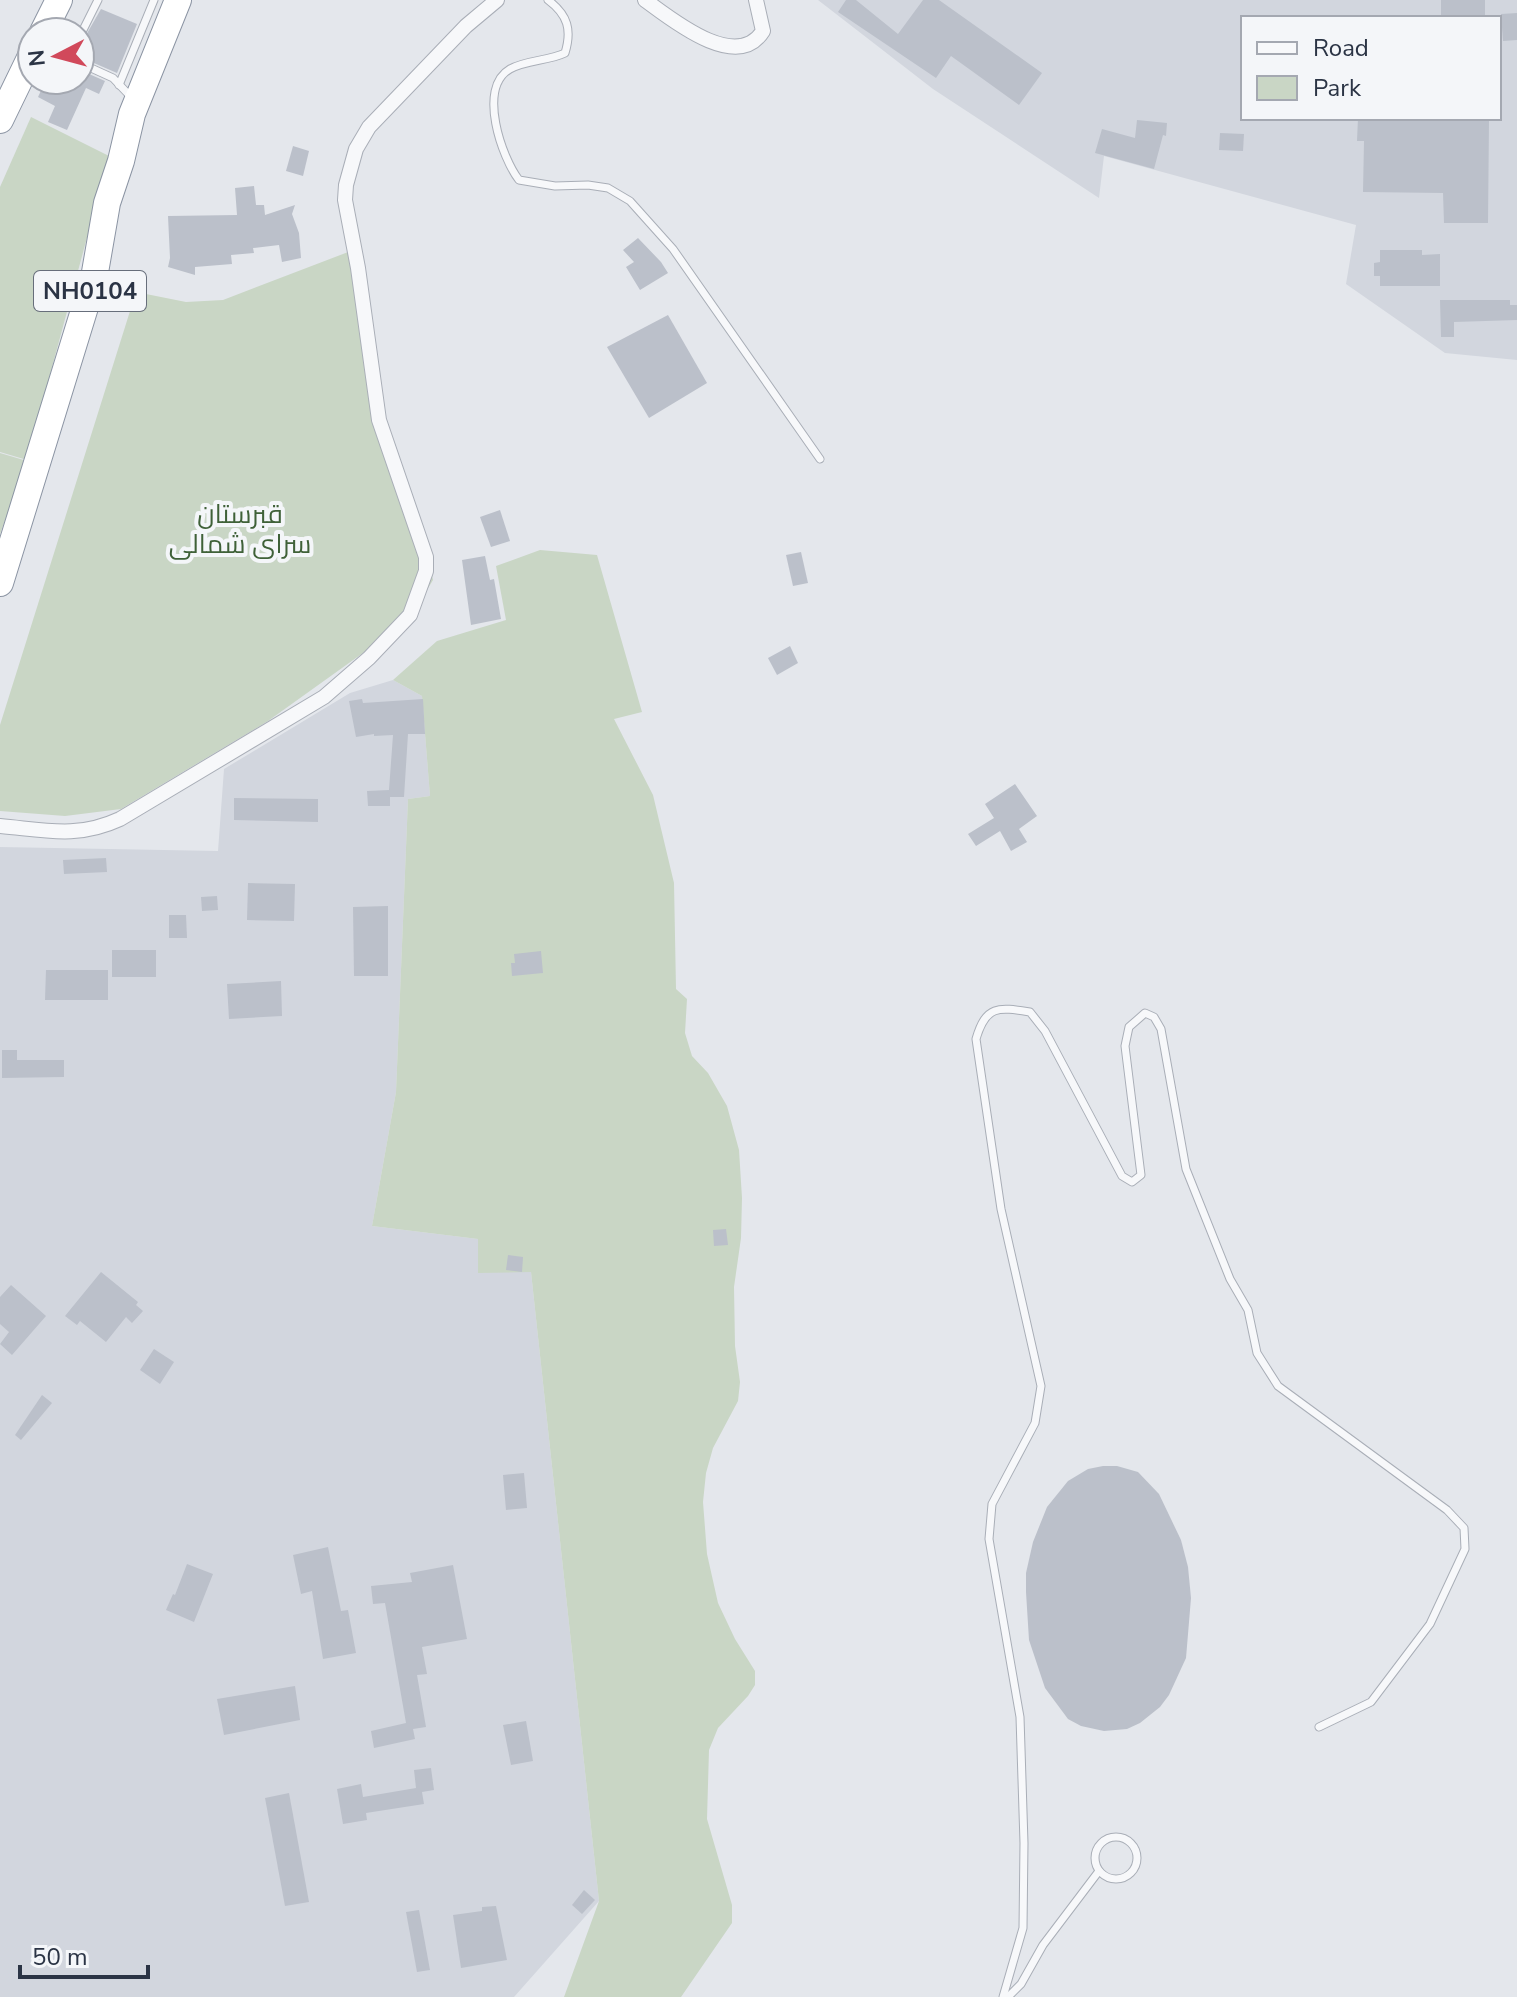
<svg xmlns="http://www.w3.org/2000/svg" width="1517" height="1997" viewBox="0 0 1517 1997" font-family="'Nunito Sans',Cairo,sans-serif">
<rect width="100%" height="100%" fill="#e4e7ec"/>
<g fill="#d2d6de" fill-rule="evenodd">
<path d="M818 0H1517V360L1445 353 1346 284 1356 225 1104 156 1099 198 933 89ZM1243 18H1499V118H1243Z"/>
<path d="M393 680 422 696 430 796 408 799 396 1092 372 1226 478 1239 531 1272 599 1901 514 1997H0V847L218 851 224 769 350 693Z"/>
</g>
<g fill="#c9d6c5">
<path d="M31 117 109 156 27 460 0 452V187Z"/>
<path d="M356 249 389 441 420 520 433 580 409 620 268 721 121 809 65 816 0 811V725L136 292 186 302 223 300Z"/>
<path d="M0 453 27 461 0 534Z"/>
<path d="M540 550 597 555 642 712 614 719 653 795 674 883 676 989 687 999 685 1033 692 1056 708 1073 727 1106 739 1150 742 1198 741 1238 734 1287 735 1346 740 1382 738 1401 713 1448 706 1473 703 1502 707 1554 718 1603 735 1639 755 1671V1685L748 1696 718 1728 709 1750 707 1819 732 1905V1923L681 1997H564L599 1901 531 1272 478 1273V1239L372 1226 396 1092 408 799 430 796 422 696 393 680 437 641 506 620 496 566Z"/>
</g>
<g fill="#bbc0ca">
<path d="M846 0H856L898 34 923 0H939L1042 73 1019 105 951 56 936 78 838 12Z"/>
<rect x="1441" y="0" width="44" height="18"/>
<path d="M101 9 137 24 117 73 80 57 82 42Z"/>
<path d="M1517 13V40L1503 41 1501 14Z"/>
<path d="M80 70 105 81 99 94 86 88 67 130 48 122 55 106 38 97 46 80H80Z"/>
<path d="M1358 118 1489 120 1488 223H1444L1443 193 1363 192 1364 141H1357Z"/>
<path d="M1137 120 1167 123 1166 136 1163 135 1154 169 1095 153 1102 129 1135 138Z"/>
<path d="M1220 133 1244 134 1243 151 1219 150Z"/>
<path d="M293 146 309 151 303 176 286 171Z"/>
<path d="M254 186 256 205H264L265 215 295 205 292 214 299 233 301 258 282 262 279 245 253 248 254 253 231 255 232 264 195 267V275L168 267 170 258 168 216 237 215 235 188Z"/>
<path d="M638 238 661 262 668 273 640 290 626 267 634 262 623 250Z"/>
<path d="M1380 250H1422V255L1440 254V286H1380V276H1374V263L1380 262Z"/>
<path d="M1440 300H1510V305H1517V320L1454 322V337H1441Z"/>
<path d="M668 315 707 383 649 418 607 347Z"/>
<path d="M500 510 510 541 491 547 480 517Z"/>
<path d="M801 552 808 583 793 586 786 555Z"/>
<path d="M485 556 490 580 494 579 501 619 471 625 462 560Z"/>
<path d="M790 646 798 663 777 675 768 658Z"/>
<path d="M362 699 363 703 423 699 425 734H408L404 797H390V806H368L367 791 389 790 393 735 374 736V734L356 737 349 701Z"/>
<path d="M1015 784 1037 816 1019 829 1027 842 1011 851 1000 831 976 846 968 834 994 818 985 804Z"/>
<path d="M234 798 318 799V822L234 820Z"/>
<path d="M106 858 107 872 64 874 63 860Z"/>
<path d="M248 883 295 884 294 921 247 920Z"/>
<path d="M217 896 218 910 202 911 201 897Z"/>
<path d="M388 906V976H354L353 907Z"/>
<path d="M169 915H186L187 938H169Z"/>
<rect x="112" y="950" width="44" height="27"/>
<path d="M541 951 543 973 512 976 511 963H515L514 954Z"/>
<path d="M46 970H108V1000H45Z"/>
<path d="M281 981 282 1016 229 1019 227 984Z"/>
<path d="M2 1050H17V1060H64V1077L2 1078Z"/>
<path d="M726 1229 728 1245 714 1246 713 1230Z"/>
<path d="M508 1255 523 1257 522 1272 506 1270Z"/>
<path d="M101 1272 138 1302 136 1305 143 1311 132 1323 126 1317 106 1342 80 1321 77 1325 65 1316Z"/>
<path d="M11 1285 46 1316 12 1355 0 1344 9 1332 0 1324V1297Z"/>
<path d="M154 1349 174 1362 160 1384 140 1370Z"/>
<path d="M42 1395 52 1403 21 1440 15 1435Z"/>
<path d="M1103 1466H1117L1138 1472 1159 1494 1181 1540 1188 1567 1191 1598 1186 1658 1169 1695 1160 1707 1140 1723 1127 1729 1104 1731 1081 1726 1068 1719 1045 1688 1029 1640 1026 1592V1573L1033 1542 1047 1507 1068 1481 1088 1469Z"/>
<path d="M524 1473 527 1508 506 1510 503 1475Z"/>
<path d="M328 1547 341 1611 348 1610 356 1653 323 1659 312 1591 301 1594 293 1555Z"/>
<path d="M187 1564 213 1574 194 1622 166 1610 173 1594 175 1595Z"/>
<path d="M453 1565 467 1639 422 1647 427 1674 417 1675 426 1727 413 1729 415 1739 374 1748 371 1731 406 1723 385 1603 373 1604 371 1586 412 1582 410 1573Z"/>
<path d="M295 1686 300 1720 224 1735 217 1699Z"/>
<path d="M526 1721 533 1761 511 1765 503 1725Z"/>
<path d="M431 1768 434 1790 422 1792 424 1804 366 1813 367 1820 343 1824 337 1789 361 1784 363 1797 416 1788 414 1770Z"/>
<path d="M289 1793 309 1902 285 1906 265 1798Z"/>
<path d="M584 1890 595 1900 582 1914 572 1905Z"/>
<path d="M496 1906 507 1960 461 1968 453 1915 482 1911V1907Z"/>
<path d="M419 1910 430 1970 417 1972 406 1912Z"/>
</g>
<g fill="none" stroke-linecap="round" stroke-linejoin="round">
<g stroke="#a9aeb7" stroke-width="9">
<g id="lane">
<path d="M548 0C568 15 572 30 565 53 548 61 526 60 510 69 477 88 502 158 519 180L555 186 588 185 608 188 630 201 673 249 820 459"/>
<path d="M80 36 98 0"/>
<path d="M80 63 113 78 132 98"/>
<path d="M119 85 154 0"/>
<circle cx="1116" cy="1858" r="21"/>
<path d="M1003 1997 1023 1928 1024 1843 1020 1717 989 1539 992 1504 1035 1423 1041 1386 1001 1209 976 1039C986 1005 998 1007 1030 1012L1045 1031 1122 1176 1132 1182 1141 1175 1125 1046 1129 1027 1145 1013 1154 1017 1161 1029 1186 1169 1230 1279 1248 1310 1257 1353 1278 1386 1447 1510 1464 1528 1465 1549 1430 1624 1371 1702 1319 1727"/>
<path d="M1008 1997 1021 1984 1043 1945 1099 1871"/>
</g>
</g>
<g stroke="#a9aeb7" stroke-width="16">
<g id="street">
<path d="M645 0C671 19 737 73 763 31L756 0"/>
<path d="M0 826C45 830 77 839 120 819L324 697 369 658 410 615 426 571V557L379 420 358 268 345 200 346 185 356 149 369 127 466 26 497 0"/>
</g>
</g>
<g stroke="#8b94a3" stroke-width="28">
<g id="highway">
<path d="M43 32 59 0"/>
<path d="M0 120 32 54"/>
<path d="M0 583 94 278 107 203 121 161 132 114 178 0"/>
</g>
</g>
<use href="#lane" stroke="#f7f8fa" stroke-width="7"/>
<use href="#street" stroke="#f7f8fa" stroke-width="14"/>
<use href="#highway" stroke="#fff" stroke-width="26"/>
</g>
<g text-anchor="middle" stroke-width="8" stroke-linejoin="round" paint-order="stroke">
<rect fill="#f4f6f9" stroke="#676e7b" stroke-width="2" x="34" y="271" width="112" height="40" rx="6"/>
<g font-size="24" font-weight="bold" fill="#2b3445">
<text x="90" y="299">NH0104</text>
</g>
<g font-size="26" fill="#3f6138" stroke="#f4f6f9">
<text x="240" y="523">قبرستان<tspan x="240" dy="30">سرای شمالی</tspan></text>
</g>
</g>
<rect x="1241" y="16" width="260" height="104" fill="#f4f6f9" stroke="#a4a8b1" stroke-width="2"/>
<rect x="1257" y="42" width="40" height="12" fill="#f7f8fa" stroke="#a4a8b1" stroke-width="2"/>
<text x="1313" y="56" font-size="24" fill="#2b3445">Road</text>
<rect x="1257" y="76" width="40" height="24" fill="#c9d6c5" stroke="#a4a8b1" stroke-width="2"/>
<text x="1313" y="96" font-size="24" fill="#2b3445">Park</text>
<g transform="translate(56 56) rotate(264)"><circle r="38" fill="#f4f6f9" stroke="#a4a8b1" stroke-width="2"/>
<path d="M0-6L14 30L0 20L-14 30Z" fill="#d1495b"/>
<text y="-12" font-size="22" font-weight="bold" text-anchor="middle" fill="#2b3445">N</text>
</g>
<path d="M20 1965v12h128v-12" fill="none" stroke="#2b3445" stroke-width="4"/>
<text x="32" y="1965" font-size="24" fill="#2b3445" stroke="#f4f6f9" stroke-width="6" paint-order="stroke">50 m</text>
</svg>
